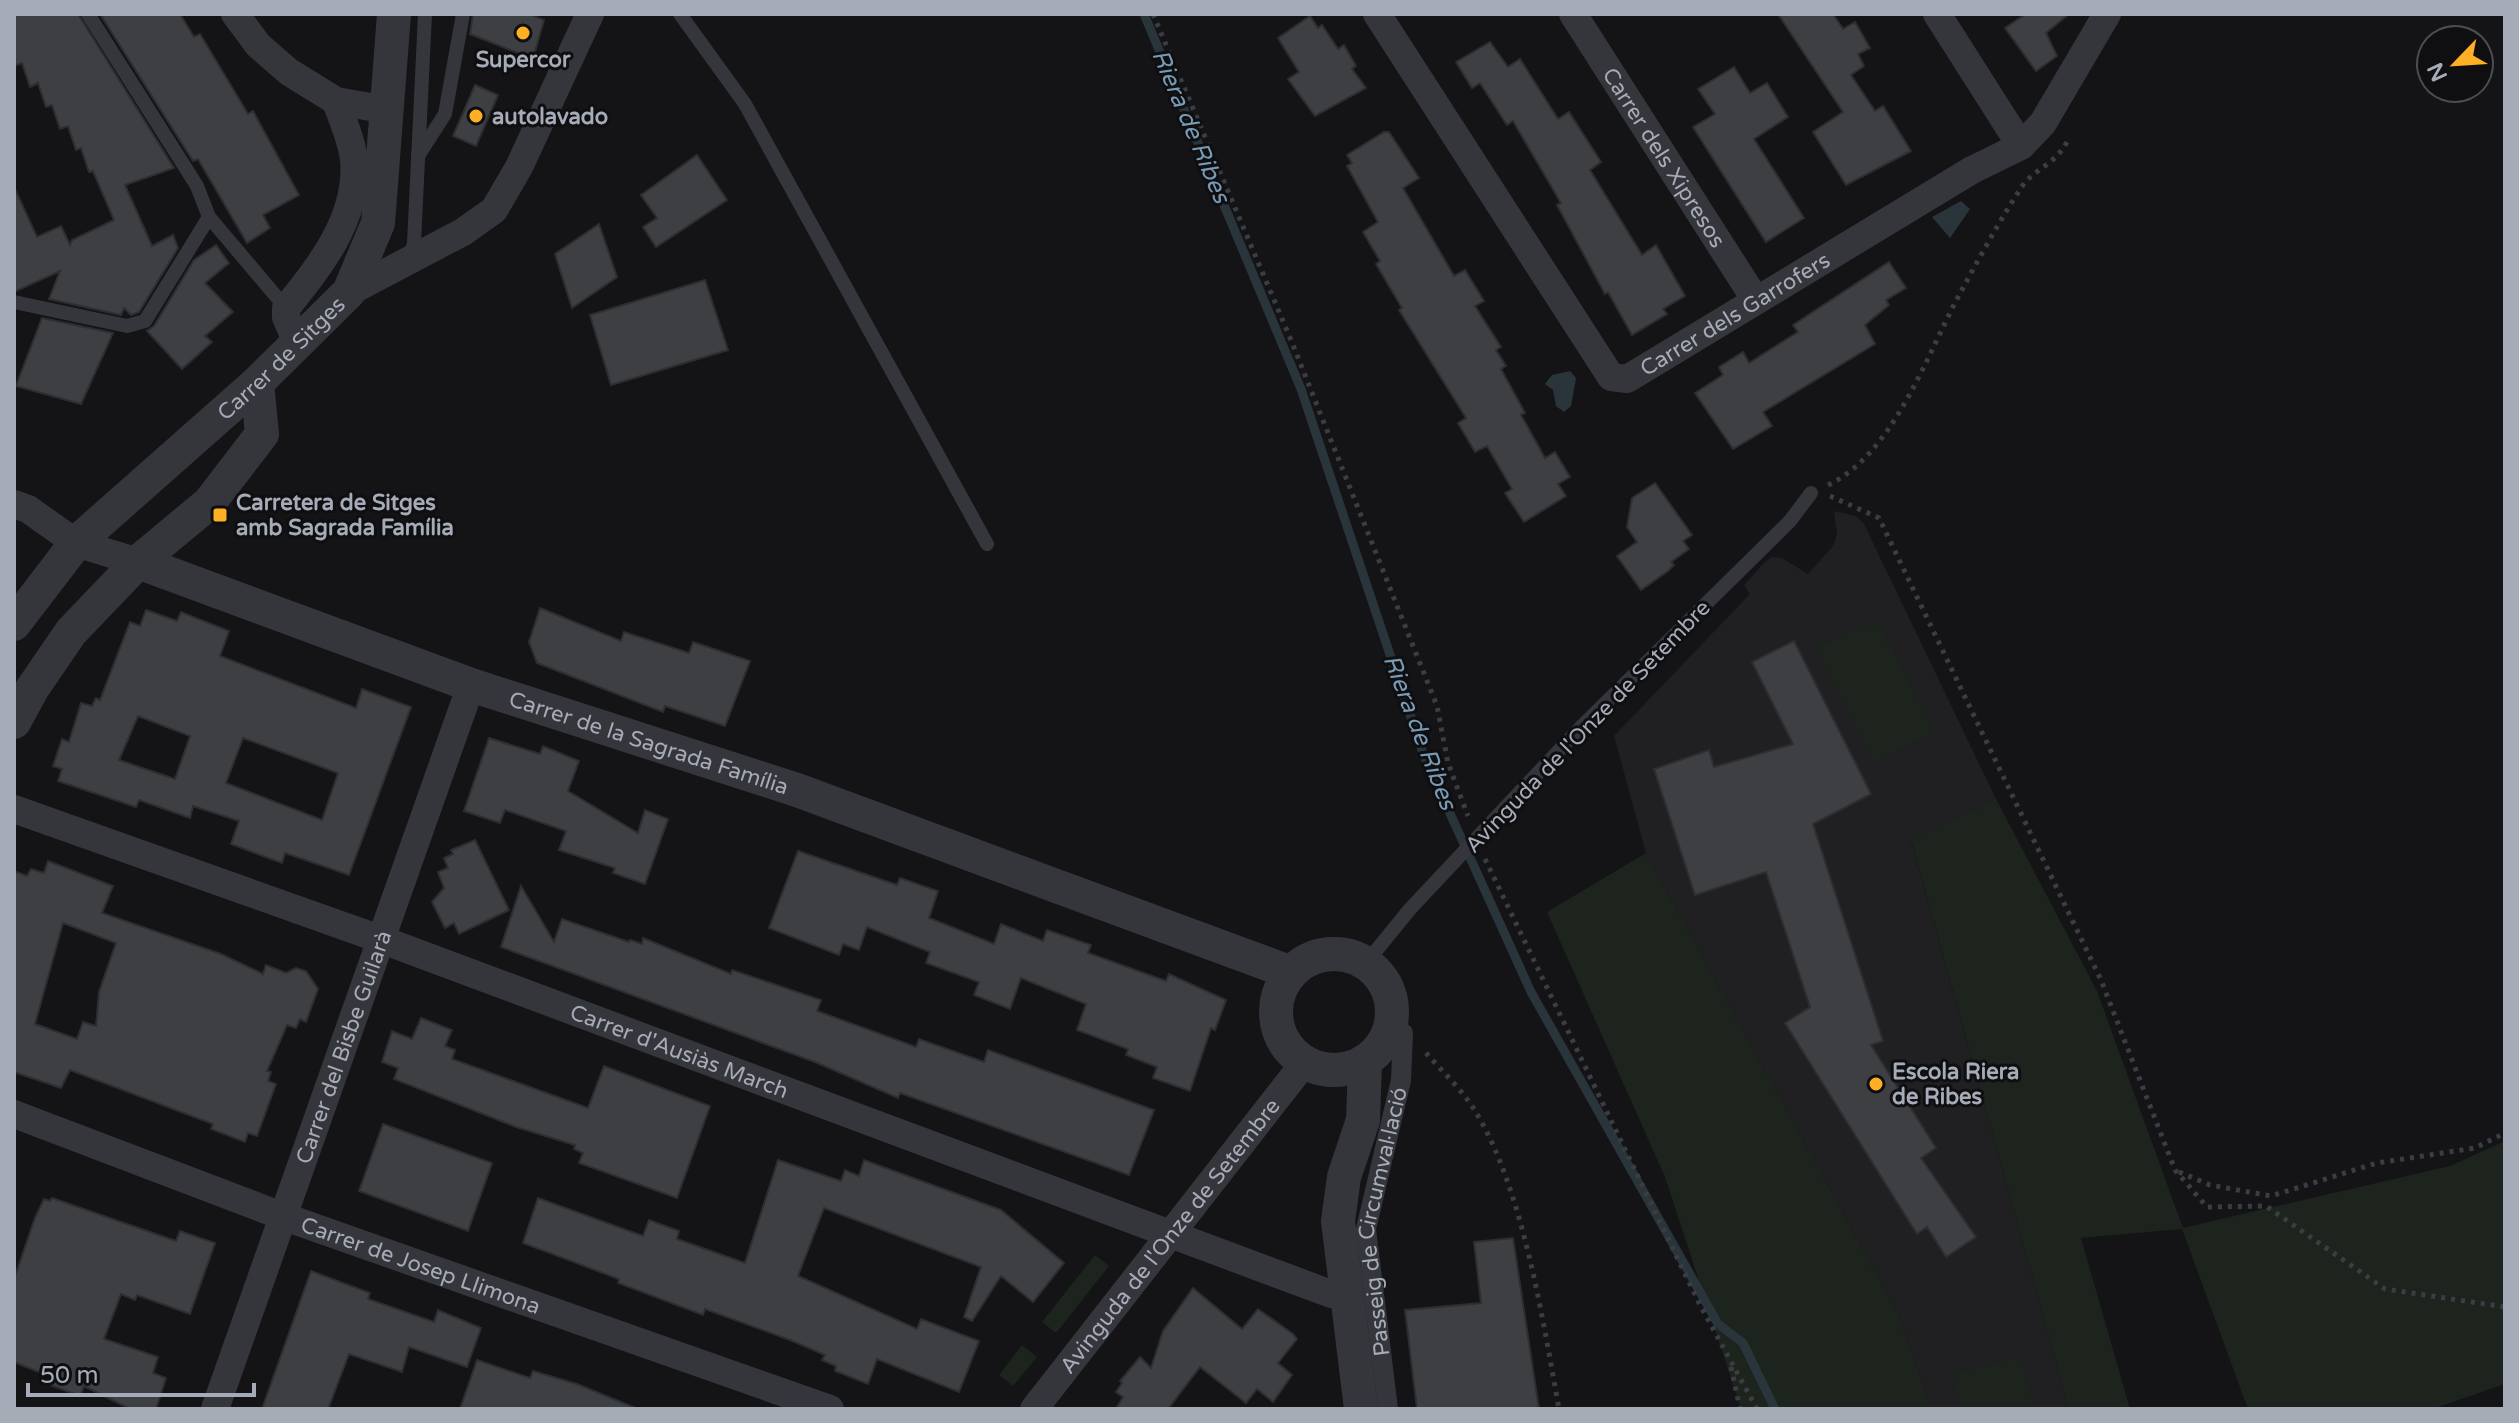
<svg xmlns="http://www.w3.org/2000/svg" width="2519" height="1423" viewBox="0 0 2519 1423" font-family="'Varela Round',sans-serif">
<rect width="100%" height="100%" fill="#141416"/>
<path fill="#202023" d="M1834 511 1856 516 1864 524 1996 799 1911 841 2069 1409H1931L1899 1315 1646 853 1614 736 1750 594 1744 585 1765 562 1772 557 1782 558 1808 574 1833 546 1837 535Z"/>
<g fill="#1c241d">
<path d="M1876 620 1934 732 1874 763 1815 649Z"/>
<path d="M1996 799 2097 991 2183 1228 2450 1166 2505 1141V1384L2432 1409H2248L2182 1229 2081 1238 2130 1409H2069L1911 840Z"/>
<path d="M1646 853 1899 1315 1931 1409H1741L1665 1177 1547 912Z"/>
<path d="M1095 1255 1109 1266 1056 1333 1042 1322Z"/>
<path d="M1022 1345 1037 1357 1013 1386 999 1375Z"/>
<path d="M2020 1356 2036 1409H1962L1952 1375Z"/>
</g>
<g fill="#29343b">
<path d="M1961 201 1970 209 1950 238 1932 217Z"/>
<path d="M1570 371 1576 378 1571 406 1564 412 1556 406 1553 390 1545 384 1552 375Z"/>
</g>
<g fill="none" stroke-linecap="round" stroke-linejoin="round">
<path stroke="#29343b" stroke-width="9" d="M1144 14 1301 389 1424 756 1531 992 1718 1324 1743 1343 1775 1409"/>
</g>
<g fill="#3e3f43" stroke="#2e2e32" stroke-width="2" fill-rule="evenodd">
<path d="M14 14H78L174 168 125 185 152 246 173 235 178 248 139 312 131 315 124 308 121 315 49 299 60 271 14 292V187L37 237 61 226 70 245 72 240 114 220 93 171 89 172 81 148 76 150 68 126 60 129 52 105 46 107 38 83 30 87 22 63 14 66Z"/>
<path d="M100 14H180L194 37 200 34 248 114 253 111 299 195 263 215 270 228 247 243 198 159 193 161Z"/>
<path d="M473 14H529L544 20 533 59 470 34Z"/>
<path d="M1778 14H1833L1843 29 1855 22 1870 48 1858 54 1864 66 1851 75 1875 111 1883 106 1911 151 1846 185 1813 132 1843 112Z"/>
<path d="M2026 14H2069L2046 33 2057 56 2036 71 2005 28Z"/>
<path d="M1310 16 1318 28 1322 25 1338 49 1344 45 1356 66 1352 69 1366 88 1315 116 1288 79 1299 72 1278 38Z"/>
<path d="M1490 42 1508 67 1520 59 1558 119 1569 112 1601 162 1590 170 1642 255 1656 245 1685 296 1663 309 1667 314 1632 335 1608 292 1605 294 1557 205 1561 203 1513 121 1507 125 1480 83 1472 88 1456 62Z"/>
<path d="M1734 67 1750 93 1767 83 1788 117 1754 139 1804 218 1766 242 1693 127 1715 114 1698 89Z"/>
<path d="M475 85 498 95 476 146 453 136Z"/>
<path d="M1384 132H1389L1419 178 1403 188 1454 276 1465 270 1484 301 1475 306 1501 347 1496 350 1506 366 1501 369 1525 413 1521 415 1545 458 1555 452 1570 477 1558 484 1566 496 1524 522 1505 493 1512 489 1487 446 1475 452 1458 423 1466 418 1399 310 1402 308 1376 264 1380 261 1363 232 1378 222 1347 166 1352 163 1347 155Z"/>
<path d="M697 155 727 200 656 247 643 227 657 218 641 195Z"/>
<path d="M599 224 617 277 572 308 555 254Z"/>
<path d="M216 245 229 263 205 283 233 312 205 336 212 342 182 369 147 331 154 326 194 260Z"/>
<path d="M1889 262 1906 288 1886 300 1889 305 1865 325 1875 344 1763 412 1772 426 1733 449 1695 393 1723 375 1719 367 1743 352 1749 363 1798 332 1793 325Z"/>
<path d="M705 280 728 350 611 385 590 315Z"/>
<path d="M42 318 113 333 81 404 16 386Z"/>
<path d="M1655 483 1692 535 1683 541 1689 549 1671 562 1674 565 1668 571 1641 590 1617 556 1637 542 1627 527 1632 498Z"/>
<path d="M540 608 621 641 624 632 689 653 693 642 750 661 725 726 665 706 663 712 537 663 529 642Z"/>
<path d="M146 610 177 621 181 612 229 631 220 656 356 708 362 689 411 707 349 875 285 853 282 863 231 844 239 821 193 806 190 818 139 800 136 807 58 781 62 769 53 766 62 739 69 742 81 703 92 706 96 698 100 700 130 622 140 626ZM138 716 190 736 175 779 119 760ZM243 738 338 773 322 820 226 783Z"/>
<path d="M1794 641 1871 794 1813 824 1883 1041 1871 1045 1936 1148 1921 1158 1976 1237 1946 1257 1927 1227 1917 1234 1785 1023 1810 1007 1766 872 1695 895 1654 769 1709 750 1714 767 1793 744 1752 662Z"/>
<path d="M489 738 540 754 543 746 579 761 568 791 638 833 645 810 668 819 645 884 613 873 615 868 559 850 566 831 505 810 500 823 464 811Z"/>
<path d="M475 840 509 910 459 934 454 923 445 928 432 902 444 888 438 872 448 868 444 858 453 854 451 850Z"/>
<path d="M798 851 897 885 900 878 938 891 929 918 994 944 1001 924 1043 941 1047 930 1091 945 1088 953 1166 981 1169 974 1226 1000 1215 1030 1211 1028 1190 1091 1153 1078 1157 1067 1126 1055 1128 1049 1077 1030 1086 1004 1021 978 1010 1009 974 995 979 982 926 963 930 952 867 927 859 950 843 944 839 955 769 928Z"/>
<path d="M48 861 113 886 102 913 221 954 263 974 266 965 286 973 296 968 306 971 318 989 306 1022 300 1019 296 1028 287 1025 267 1071 271 1072 268 1081 276 1084 257 1136 248 1133 245 1142 211 1129 213 1124 70 1070 61 1088 14 1072V871L27 876 31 869 44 873ZM63 923 116 943 99 992 96 1026 83 1022 77 1039 35 1024Z"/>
<path d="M521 886 554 942 562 919 629 942 630 940 642 944 643 938 731 974 732 970 821 1000 817 1011 916 1047 919 1039 984 1062 988 1050 1154 1110 1129 1175 900 1093 898 1098 815 1062 501 947Z"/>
<path d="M421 1018 452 1030 445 1046 455 1050 452 1059 588 1108 604 1066 710 1106 677 1198 579 1163 583 1153 574 1149 575 1145 516 1127 394 1079 398 1068 382 1062 392 1031 412 1039Z"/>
<path d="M383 1124 492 1163 468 1231 359 1191Z"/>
<path d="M778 1160 841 1181 845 1170 859 1176 864 1160 1001 1210 1064 1263 1033 1302 1001 1276 972 1321 964 1317 981 1267 824 1208 798 1276 917 1329 921 1319 979 1341 959 1392 877 1359 868 1384 835 1371 836 1366 822 1360 825 1355 790 1340 705 1309 703 1315 618 1283 619 1279 523 1243 538 1198 643 1236 649 1220 679 1231 677 1239 745 1263Z"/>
<path d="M52 1198 176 1241 180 1231 215 1243 190 1314 137 1295 135 1300 121 1294 104 1339 158 1357 153 1373 166 1378 156 1409H130L84 1386 80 1396 50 1385 54 1378 14 1362V1279L35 1218 44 1199 50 1201Z"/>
<path d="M1513 1238 1539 1409H1417L1405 1310 1481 1303 1474 1242Z"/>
<path d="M311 1271 370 1293 368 1299 434 1322 438 1310 481 1328 467 1367 409 1347 402 1372 349 1354 328 1409H262Z"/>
<path d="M1193 1288 1242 1329 1258 1309 1293 1334 1297 1339 1278 1363 1292 1375 1273 1402 1257 1389 1246 1403 1200 1367 1168 1409H1116L1123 1397 1116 1392 1122 1383 1120 1381 1140 1357 1151 1368 1163 1331Z"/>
<path d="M477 1360 530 1378 533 1371 577 1384 638 1409H460Z"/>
</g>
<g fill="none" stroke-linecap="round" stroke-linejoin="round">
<g stroke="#3b3d43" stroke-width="5" stroke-dasharray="4 6" stroke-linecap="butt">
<path d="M1153 14 1291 340 1437 706 1448 763 1468 816"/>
<path d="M1828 485C1892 455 1926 358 1957 299 1977 262 1998 223 2021 188 2033 169 2054 166 2067 142"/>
<path d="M1830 496 1879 518 2101 980 2175 1170 2207 1207 2266 1206 2385 1289 2505 1307"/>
<path d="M1485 859 1700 1305 1757 1409"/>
<path d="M1426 1053C1443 1072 1465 1093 1477 1114 1523 1191 1543 1320 1559 1409"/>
<path d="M2179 1172 2210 1185 2271 1196 2377 1163 2475 1148 2505 1133"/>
<path d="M1731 1367 1740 1409"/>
</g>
<g stroke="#35363b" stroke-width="14">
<path d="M88 14 197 186 209 217 286 308"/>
<path d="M680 14 745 104 987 544"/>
<path d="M418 156 445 114 463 14"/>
<path d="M410 259 414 243 425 14"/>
<path d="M14 302 127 326 145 321 209 217"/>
<path d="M1582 726 1790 521 1811 493"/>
<path d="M1366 963 1410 909"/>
</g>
<path stroke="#35363b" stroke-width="20" id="s1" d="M1388 1409 1366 1229 1401 1080 1403 1033"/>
<g stroke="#35363b" stroke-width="28">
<path d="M235 14 258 45 289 72 336 101 388 110"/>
<path id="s2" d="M1377 14 1611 377 1627 379 1972 170 2021 146 2043 123 2107 14"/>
<path id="s3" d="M1573 14 1755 299"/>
<path d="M1937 14 2021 146"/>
<path d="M349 292 463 232 494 210 519 167 590 14"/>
<path d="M297 343 286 317V308C320 267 359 217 354 160 352 140 342 119 336 101"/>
<path d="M14 504 28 509 76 543 138 562"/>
<path id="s4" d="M14 809 380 939 1331 1294 1344 1293"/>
<path id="s5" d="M14 1114 282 1216 830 1409"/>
<path id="s6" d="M215 1409 471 685"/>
<path id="s7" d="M1034 1409 1305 1062"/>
</g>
<g stroke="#35363b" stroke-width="34">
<path id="s8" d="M138 562 471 685 797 790 1289 972"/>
<path id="s9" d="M14 624 76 543 257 383 349 292 378 223 394 14"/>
<path d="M14 722 32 689 71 632 138 562 209 503 262 434 257 383"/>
<circle cx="1334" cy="1012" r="58"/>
<path d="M1361 1409 1338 1221 1344 1177 1363 1120 1365 1061"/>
</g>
<path stroke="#35363b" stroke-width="14" d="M1410 909 1582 726"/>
</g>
<g fill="#feb024" stroke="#0f0f11" stroke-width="3">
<circle cx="523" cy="33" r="8"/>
<circle cx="476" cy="116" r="8"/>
<rect x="212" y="507" width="16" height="16" rx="4"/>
<circle cx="1876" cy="1084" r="8"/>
</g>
<g text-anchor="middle" stroke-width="6" stroke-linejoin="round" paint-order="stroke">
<g font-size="22" font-weight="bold" fill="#a5abb7" stroke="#0f0f11" text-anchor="start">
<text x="523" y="67" text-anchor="middle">Supercor</text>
<text x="492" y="124">autolavado</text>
<text x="236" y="510">Carretera de Sitges<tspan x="236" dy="25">amb Sagrada Família</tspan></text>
<text x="1892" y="1079">Escola Riera<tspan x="1892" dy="25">de Ribes</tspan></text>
</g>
<g font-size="22" fill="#a5abb7" stroke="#0f0f11">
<text dy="8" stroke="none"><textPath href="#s3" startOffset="170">Carrer dels Xipresos</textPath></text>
<text dy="8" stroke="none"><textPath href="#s2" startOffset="574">Carrer dels Garrofers</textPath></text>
<text dy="8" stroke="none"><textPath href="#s9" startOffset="378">Carrer de Sitges</textPath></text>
<text transform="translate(1587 726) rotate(-46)" y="8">Avinguda de l'Onze de Setembre</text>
<text dy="8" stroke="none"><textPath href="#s8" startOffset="542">Carrer de la Sagrada Família</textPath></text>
<text dy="8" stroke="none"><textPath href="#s6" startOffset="384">Carrer del Bisbe Guilarà</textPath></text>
<text dy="8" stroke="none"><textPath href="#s4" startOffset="708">Carrer d'Ausiàs March</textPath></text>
<text dy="8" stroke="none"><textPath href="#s1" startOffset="190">Passeig de Circumval·lació</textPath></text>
<text dy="8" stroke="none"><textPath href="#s7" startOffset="220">Avinguda de l'Onze de Setembre</textPath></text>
<text dy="8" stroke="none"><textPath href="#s5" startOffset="434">Carrer de Josep Llimona</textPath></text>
</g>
<g font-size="24" font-style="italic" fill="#799ab5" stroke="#0f0f11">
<text transform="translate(1191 126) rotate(67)" y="8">Riera de Ribes</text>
<text transform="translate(1420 732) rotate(69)" y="8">Riera de Ribes</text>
</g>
</g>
<rect width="2519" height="1423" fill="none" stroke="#a5abb7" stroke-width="32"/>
<g transform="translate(2455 64) rotate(245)"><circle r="38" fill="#0f0f11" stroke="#4b4d53" stroke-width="2"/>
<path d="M0-6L14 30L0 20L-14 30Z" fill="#feb024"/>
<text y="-12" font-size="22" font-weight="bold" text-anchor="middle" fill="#a5abb7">N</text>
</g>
<path d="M28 1383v12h226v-12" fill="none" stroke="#a5abb7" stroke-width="4"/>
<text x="40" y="1383" font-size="24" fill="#a5abb7" stroke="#0f0f11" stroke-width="6" paint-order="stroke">50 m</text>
</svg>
